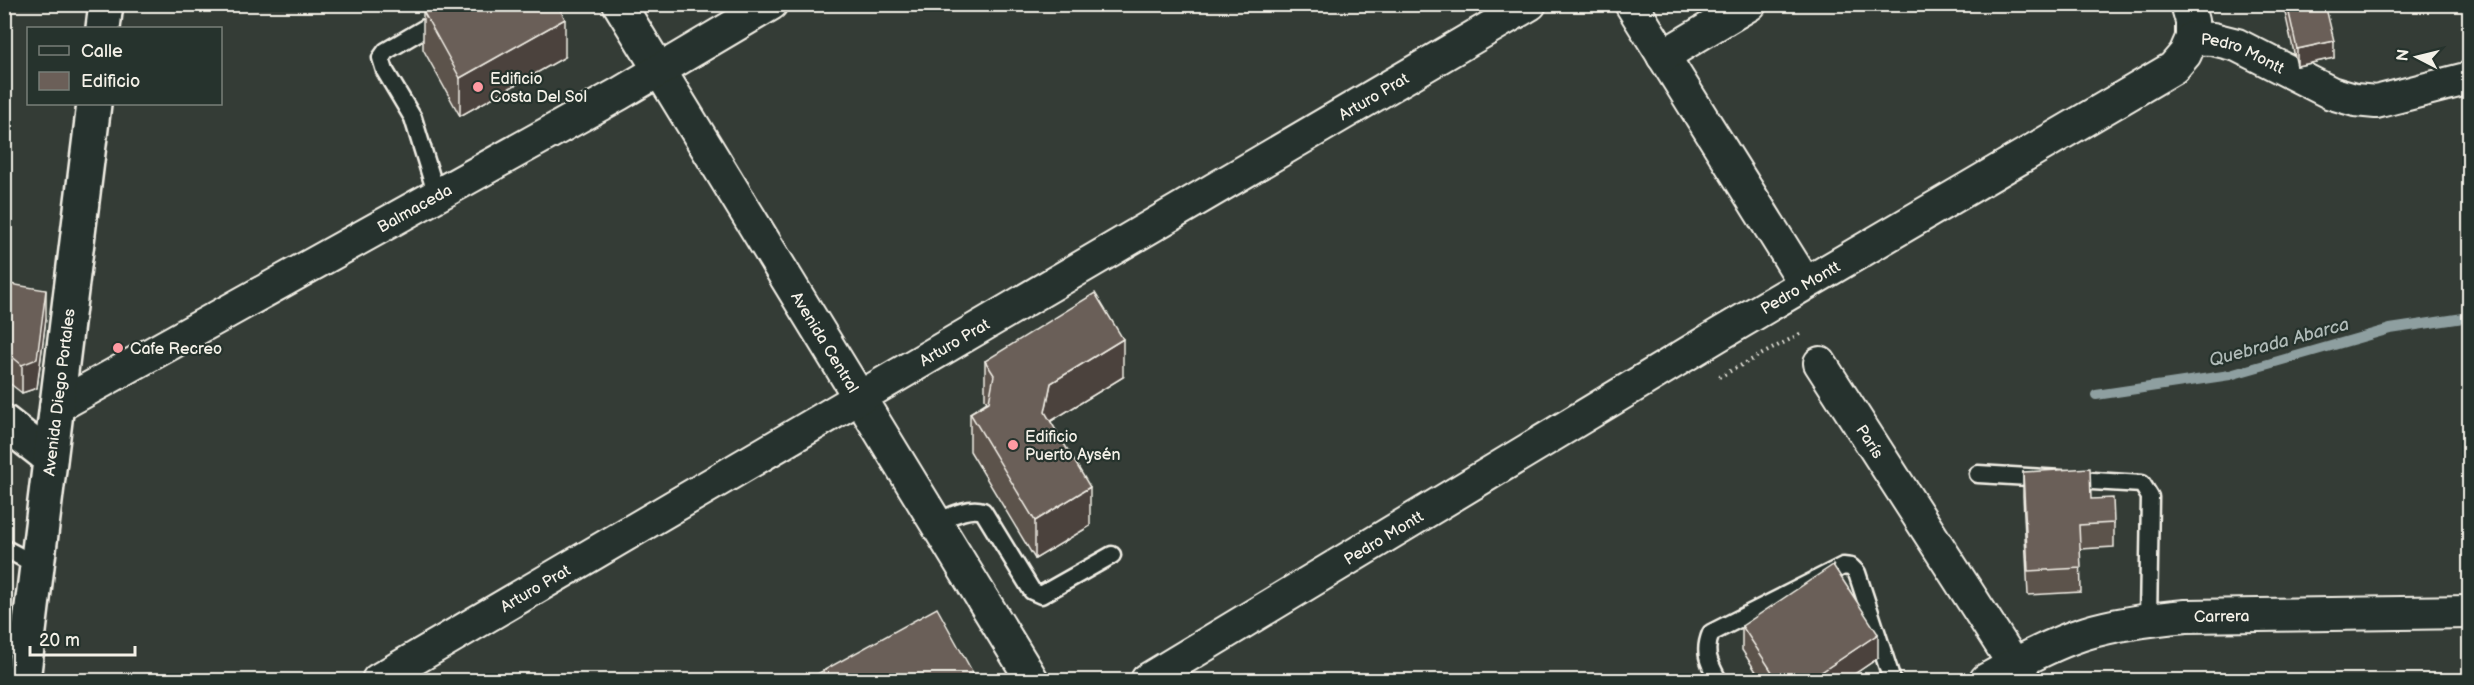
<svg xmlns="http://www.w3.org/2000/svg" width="2474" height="685" viewBox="0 0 2474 685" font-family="'Balsamiq Sans',sans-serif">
<rect width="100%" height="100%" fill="#343c36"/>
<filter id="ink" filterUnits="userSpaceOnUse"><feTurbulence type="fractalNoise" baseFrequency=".0167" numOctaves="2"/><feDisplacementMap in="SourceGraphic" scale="12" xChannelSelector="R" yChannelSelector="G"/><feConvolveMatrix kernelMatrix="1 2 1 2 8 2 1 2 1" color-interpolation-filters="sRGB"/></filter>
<g filter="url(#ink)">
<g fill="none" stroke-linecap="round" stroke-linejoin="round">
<path stroke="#8e9fa0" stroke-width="10" d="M2096 395 2230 375 2390 329 2470 317"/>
<g stroke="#f4f1e8" stroke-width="21">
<g id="service">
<path d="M437 196 413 118 385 71 381 58 386 51 466 4"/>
<path d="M1978 474 2142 484 2150 497 2148 620"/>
<path d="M935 523C949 517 968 506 983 511L1032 591 1041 595 1112 555"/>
<path d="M4 548 36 565"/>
<path d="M1718 680C1709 663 1703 652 1711 633L1843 566 1851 567 1857 573 1892 680"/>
</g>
</g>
<g stroke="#f4f1e8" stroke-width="36">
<g id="minor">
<path id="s1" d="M619 4 1032 680"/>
<path d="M1631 4 1805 283"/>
<path d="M2187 4 2192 21V38"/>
<path d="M1663 56 1750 4"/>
<path id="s2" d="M1820 363 2024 680"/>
<path id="s3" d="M56 407 619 94 771 4"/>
<path id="s4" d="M378 680 1530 4"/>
<path id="s5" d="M1147 680 1720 334 2173 68 2185 54 2192 38 2213 39 2237 45 2331 93 2355 100 2376 102 2470 78"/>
<path id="s6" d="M1986 680C2016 663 2053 643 2086 633 2118 623 2153 619 2186 616L2470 612"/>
</g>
</g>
<g stroke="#f4f1e8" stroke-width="38">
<g id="tertiary">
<path d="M103 28 106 4"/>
<path d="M4 422 50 458"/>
<path id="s7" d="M23 680 94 104"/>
</g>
</g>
<path stroke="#f4f1e8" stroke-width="4" stroke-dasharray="1.5 4.5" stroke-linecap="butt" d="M1719 377 1800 334"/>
<use href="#service" stroke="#26332d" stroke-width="16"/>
<use href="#minor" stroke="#26332d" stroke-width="32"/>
<use href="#tertiary" stroke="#26332d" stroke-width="33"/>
</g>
<g fill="#5c524c" stroke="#f4f1e8" stroke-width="1.5">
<path d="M2283 4H2325L2334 58 2297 66Z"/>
<path d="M423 11 565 57 460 116 423 49Z"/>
<path d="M4 283 46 318 37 388 22 393 4 379Z"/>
<path d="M985 361 1123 377 1051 421V422L1090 526 1035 559 970 451V413L987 402 985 399Z"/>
<path d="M2023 472 2091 499 2114 523V547L2080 549 2081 592 2028 595 2023 496Z"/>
<path d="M1742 626 1878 658 1844 681H1762L1742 650Z"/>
</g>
<g fill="#4b423e" stroke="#f4f1e8" stroke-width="1.5">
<path d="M565 19V57L460 116V78Z"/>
<path d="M2334 41V58L2297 66V49Z"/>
<path d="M46 290V318L37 388 22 393V365Z"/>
<path d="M1123 339V377L1051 421 1045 450V412L1051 383Z"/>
<path d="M1090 487V526L1035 559V521Z"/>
<path d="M1878 634V658L1844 681H1808Z"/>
<path d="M973 673V681H959Z"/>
</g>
<g fill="#6b5f58" stroke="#f4f1e8" stroke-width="1.5">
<path d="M435 4H557L565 19 460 78 423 11Z"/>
<path d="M2287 4H2325L2334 41 2297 49Z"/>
<path d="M4 283 46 290 37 359 22 365 4 350Z"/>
<path d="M1095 293 1123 339 1051 383 1045 412 1090 487 1035 521 970 413 989 402 994 375 985 361Z"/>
<path d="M2090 468 2091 499 2113 498 2114 523 2079 525 2081 568 2028 571 2023 472Z"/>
<path d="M1833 565 1878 634 1808 681H1778L1742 626Z"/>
<path d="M937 608 973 673 959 681H809L808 679Z"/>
</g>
</g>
<g fill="#ff9aa2" stroke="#26332d" stroke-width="2">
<circle cx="478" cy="87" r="6"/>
<circle cx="118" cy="348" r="6"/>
<circle cx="1013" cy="445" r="6"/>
</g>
<g text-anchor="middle" stroke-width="4.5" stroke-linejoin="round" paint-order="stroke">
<g font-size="16" fill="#f4f1e8" stroke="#26332d">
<text dy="6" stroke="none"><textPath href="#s5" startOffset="1284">Pedro Montt</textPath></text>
<text dy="6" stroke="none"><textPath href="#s4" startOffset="1154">Arturo Prat</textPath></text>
<text dy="6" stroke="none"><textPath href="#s3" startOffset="410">Balmaceda</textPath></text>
<text dy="6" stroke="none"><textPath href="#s5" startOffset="762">Pedro Montt</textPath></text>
<text dy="6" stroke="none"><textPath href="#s4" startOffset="668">Arturo Prat</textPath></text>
<text dy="6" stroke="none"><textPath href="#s1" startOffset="396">Avenida Central</textPath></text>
<text dy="6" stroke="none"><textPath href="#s7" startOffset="290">Avenida Diego Portales</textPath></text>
<text dy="6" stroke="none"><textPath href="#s2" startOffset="93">París</textPath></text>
<text dy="6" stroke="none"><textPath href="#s5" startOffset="276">Pedro Montt</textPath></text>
<text dy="6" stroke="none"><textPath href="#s4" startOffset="182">Arturo Prat</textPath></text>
<text dy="6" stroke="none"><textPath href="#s6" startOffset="248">Carrera</textPath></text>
</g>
<g font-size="16" fill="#f4f1e8" stroke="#26332d" text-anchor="start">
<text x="490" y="84">Edificio<tspan x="490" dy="18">Costa Del Sol</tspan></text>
<text x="130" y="354">Cafe Recreo</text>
<text x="1025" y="442">Edificio<tspan x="1025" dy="18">Puerto Aysén</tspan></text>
</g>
<g font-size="18" font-style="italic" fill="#b0bbb8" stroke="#26332d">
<text transform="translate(2279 342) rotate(-15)" y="6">Quebrada Abarca</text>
</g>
</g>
<rect width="2474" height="685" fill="none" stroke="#26332d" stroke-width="24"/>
<rect x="12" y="12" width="2450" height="661" fill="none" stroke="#f4f1e8" stroke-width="2" filter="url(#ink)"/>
<rect x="27" y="27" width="195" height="78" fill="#26332d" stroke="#787f78" stroke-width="1.5"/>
<rect x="39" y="46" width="30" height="9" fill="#26332d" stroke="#787f78" stroke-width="1.5"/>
<text x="81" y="57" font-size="18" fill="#f4f1e8">Calle</text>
<rect x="39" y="72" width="30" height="18" fill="#6b5f58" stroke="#787f78" stroke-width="1.5"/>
<text x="81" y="87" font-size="18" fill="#f4f1e8">Edificio</text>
<g transform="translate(2417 57) rotate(277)" stroke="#26332d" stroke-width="4.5" paint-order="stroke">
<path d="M0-4.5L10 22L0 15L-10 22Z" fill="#f4f1e8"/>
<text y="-9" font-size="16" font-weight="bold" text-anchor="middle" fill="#f4f1e8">N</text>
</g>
<path d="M30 646v9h105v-9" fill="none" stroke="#f4f1e8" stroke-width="3"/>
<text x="39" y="646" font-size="18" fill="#f4f1e8" stroke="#26332d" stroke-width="4.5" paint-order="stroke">20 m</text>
</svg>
